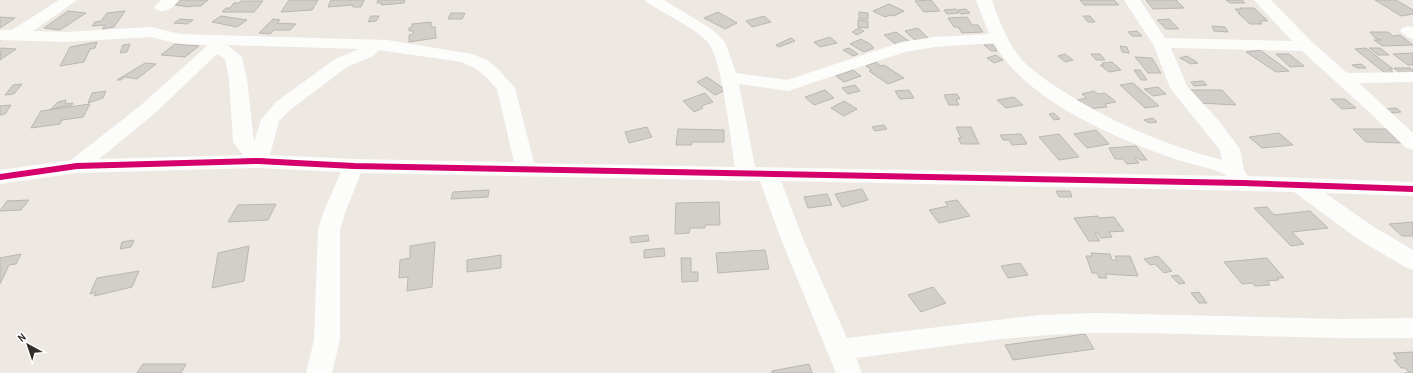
<svg xmlns="http://www.w3.org/2000/svg" width="1413" height="373" viewBox="0 0 1413 373" font-family="'Archivo Narrow',sans-serif">
<rect width="100%" height="100%" fill="#eee8e2"/>
<g fill="#d2cfca" stroke="#bab6b2">
<path d="M181 0H208L201 6H192L190 7 175 5Z"/>
<path d="M289 0H318L312 10 281 12Z"/>
<path d="M331 0H364L361 7H353V5L328 7Z"/>
<path d="M378 0H405L404 3 381 5 382 3H377Z"/>
<path d="M931 0 940 11 924 12 915 1Z"/>
<path d="M1080 0H1114L1119 5H1084Z"/>
<path d="M1146 0H1176L1184 8 1153 9Z"/>
<path d="M1226 0H1242L1245 3H1230Z"/>
<path d="M1375 0H1396L1413 10V14L1401 16Z"/>
<path d="M241 1H263L254 12H222L226 8H230L234 3H239Z"/>
<path d="M889 4 904 11 894 16 890 15 885 17 873 11Z"/>
<path d="M1240 8H1254L1268 21H1259L1262 24H1250L1238 13H1240L1235 9H1242Z"/>
<path d="M956 9 959 13 947 14 944 10Z"/>
<path d="M966 9 970 13 961 14 958 10Z"/>
<path d="M68 11 86 13 60 30 44 28Z"/>
<path d="M125 11 114 27 102 29 105 25 92 26 95 22 101 21 107 13Z"/>
<path d="M718 12 737 23 725 29 704 18Z"/>
<path d="M859 12 868 13V19H859Z"/>
<path d="M451 13H465L462 19H448Z"/>
<path d="M221 16 247 20 237 27 212 22Z"/>
<path d="M371 16H379L376 21 368 22Z"/>
<path d="M764 16 771 22 752 27 746 21Z"/>
<path d="M1083 16H1090L1095 22H1088Z"/>
<path d="M0 17 15 18 0 28Z"/>
<path d="M967 17 972 25H978L983 32 962 33 958 27H954L948 18Z"/>
<path d="M180 19 193 20 187 24 174 23Z"/>
<path d="M273 19 280 20 277 23 296 24 290 30H274L270 34 259 33Z"/>
<path d="M1169 19 1179 29H1166L1157 20Z"/>
<path d="M858 20 868 21V28L858 27Z"/>
<path d="M431 22V27H435L436 38 409 42V35L413 34V31H409V28L412 27V24Z"/>
<path d="M1212 26 1225 27 1228 32 1214 31Z"/>
<path d="M859 28 864 31 857 35 852 32Z"/>
<path d="M918 28 930 40 917 42 905 31Z"/>
<path d="M1137 31 1142 36H1132L1128 32Z"/>
<path d="M896 32 910 42 898 46 884 35Z"/>
<path d="M1370 32H1388L1393 36 1400 35 1413 45 1383 46 1374 40H1381L1375 38Z"/>
<path d="M830 37 837 43 820 47 814 42Z"/>
<path d="M791 38 795 41 779 47 776 45Z"/>
<path d="M861 39 870 44 874 48 864 52 850 44Z"/>
<path d="M97 42 95 48 90 49 84 62 60 66 70 47Z"/>
<path d="M130 44 127 52 120 53 123 45Z"/>
<path d="M175 44 199 46 185 57 161 55Z"/>
<path d="M984 45H993L997 51H991Z"/>
<path d="M1120 46 1127 47 1129 53 1122 52Z"/>
<path d="M1 48 16 49 0 60Z"/>
<path d="M849 48 858 54 853 56 843 50Z"/>
<path d="M1366 48 1393 69H1389L1395 74H1388L1381 70 1355 49Z"/>
<path d="M1369 48H1380L1389 55H1378Z"/>
<path d="M1260 50 1289 71 1276 72 1246 52Z"/>
<path d="M1413 53V65H1408L1393 54Z"/>
<path d="M1065 54 1073 60 1065 62 1058 56Z"/>
<path d="M1091 54H1100L1105 60H1096Z"/>
<path d="M1276 54H1289L1304 66 1290 67Z"/>
<path d="M996 55 1003 60 994 63 987 58Z"/>
<path d="M1187 56 1198 63 1191 64 1180 58Z"/>
<path d="M1135 57 1152 58 1161 73H1148Z"/>
<path d="M876 62 881 66 884 65 904 78 888 84 869 71 872 70 866 66Z"/>
<path d="M1112 62 1121 70 1109 72 1100 65H1104L1102 63Z"/>
<path d="M145 63 156 64 137 79 125 77 121 80H117Z"/>
<path d="M1361 64 1366 68H1357L1352 65Z"/>
<path d="M1394 68H1410L1413 70V74H1401Z"/>
<path d="M853 70 861 76 844 82 836 76Z"/>
<path d="M1134 70H1140L1147 80H1141Z"/>
<path d="M707 77 726 90 715 95 697 82Z"/>
<path d="M1203 81 1207 85 1194 86 1191 82Z"/>
<path d="M1133 83 1159 106 1145 108 1120 85Z"/>
<path d="M22 84 14 94 5 95 13 85Z"/>
<path d="M855 85 860 91 848 94 842 88Z"/>
<path d="M1158 87 1166 94 1153 96 1144 89Z"/>
<path d="M825 90 834 98 814 105 805 97Z"/>
<path d="M909 90 914 98 900 99 895 91Z"/>
<path d="M1188 90H1222L1236 105 1199 103Z"/>
<path d="M106 91 103 98 88 103 92 93Z"/>
<path d="M1094 91 1098 94 1105 93 1116 102 1105 104 1107 107 1087 109 1077 100 1087 98 1082 94Z"/>
<path d="M705 93 713 102 701 106 703 108 694 112 683 101Z"/>
<path d="M957 94 960 99H956L959 105H949L944 95Z"/>
<path d="M1014 97 1023 105 1006 108 997 100Z"/>
<path d="M1331 99H1345L1356 108 1342 109Z"/>
<path d="M66 100 65 104 73 103 72 105 51 109 58 102Z"/>
<path d="M844 101 857 109 844 116 831 108Z"/>
<path d="M90 104 83 117 62 120 60 124 31 128 41 111Z"/>
<path d="M11 105 5 114 0 115V106Z"/>
<path d="M1396 108 1401 112 1391 113 1385 109Z"/>
<path d="M1054 113 1060 119 1054 120 1049 114Z"/>
<path d="M1153 118 1157 122 1149 123 1144 120Z"/>
<path d="M884 125 887 129 875 131 872 127Z"/>
<path d="M647 127 652 137 629 143 625 132Z"/>
<path d="M956 127H971L979 144H961L958 138H961Z"/>
<path d="M678 129 724 130V142H692L691 145H676Z"/>
<path d="M1353 129H1386L1401 143 1366 142Z"/>
<path d="M1096 130 1109 144 1087 148 1074 134Z"/>
<path d="M1279 133 1293 145 1262 148 1249 137Z"/>
<path d="M1021 134 1027 144 1012 145 1009 140H1003L1000 135Z"/>
<path d="M1059 134 1079 157 1059 160 1039 137Z"/>
<path d="M1136 146 1147 160H1140L1138 158H1135L1139 163 1127 164 1123 159H1115L1109 148Z"/>
<path d="M862 189 868 200 842 207 835 194Z"/>
<path d="M489 190 488 197 451 199 453 192Z"/>
<path d="M1056 191H1070L1072 197H1059Z"/>
<path d="M827 194 832 205 808 208 804 197Z"/>
<path d="M29 200 21 210 0 211 7 201Z"/>
<path d="M957 200 970 216 939 223 929 210 948 206 945 202Z"/>
<path d="M719 202 720 225H705V228H690L689 233 675 234 676 203Z"/>
<path d="M276 204 268 220 228 222 238 205Z"/>
<path d="M1267 207 1274 215 1310 211 1328 228 1292 232 1304 244 1291 246 1254 208Z"/>
<path d="M1098 216 1099 218 1114 217 1124 231 1109 232 1112 237 1101 238 1098 233H1095L1100 241H1089L1074 218Z"/>
<path d="M1413 222V236H1402L1389 224Z"/>
<path d="M648 235 649 241 631 243 630 237Z"/>
<path d="M134 240 131 247 120 249 122 242Z"/>
<path d="M435 242 432 287 407 291 408 277 399 278 400 260 410 258V246Z"/>
<path d="M249 246 244 281 212 288 218 253Z"/>
<path d="M664 248 665 256 644 258V250Z"/>
<path d="M765 250 769 269 718 273 716 253Z"/>
<path d="M1091 253 1110 254 1112 260H1117L1115 256H1130L1138 276 1105 274 1107 278H1099L1097 273H1092L1086 256H1092Z"/>
<path d="M21 254 16 264 9 265 0 284V258Z"/>
<path d="M501 255V268L467 272V260Z"/>
<path d="M1158 256 1172 271 1164 273 1155 264 1150 265 1144 259Z"/>
<path d="M681 258H691V272H698V281L682 282Z"/>
<path d="M1267 258 1284 278H1277L1279 280 1267 281 1270 285 1255 286 1252 283 1242 284 1224 262Z"/>
<path d="M1020 263 1028 275 1008 278 1001 266Z"/>
<path d="M139 271 132 287 94 296 96 292 90 294 97 278Z"/>
<path d="M1178 275 1185 283 1179 284 1171 276Z"/>
<path d="M933 287 946 303 921 312 908 295Z"/>
<path d="M1199 292 1207 303H1199L1191 293Z"/>
<path d="M1085 334 1094 349 1013 360 1005 345Z"/>
<path d="M1413 352V373H1405H1410L1405 368H1401L1394 360H1398L1393 353Z"/>
<path d="M143 364H186L181 373H137Z"/>
<path d="M809 364 812 373H772V371Z"/>
</g>
<g fill="none" stroke-linecap="round" stroke-linejoin="round">
<g fill="#fcfcfb" fill-rule="evenodd">
<path d="M59 0H77L33 31 65 32 151 27 180 34 387 40 472 54 487 60 497 68 515 88 534 163 735 167C731 142 722 60 709 44 699 30 663 13 648 3L645 0H664L713 30 725 42 736 73 787 80 902 42 935 37 989 34 976 0H992C999 21 1007 42 1022 60 1032 71 1045 79 1058 88 1108 121 1164 145 1222 160L1220 150 1170 88 1154 46 1124 0H1140L1165 38 1292 41 1254 0H1271L1312 42 1347 73 1413 72V82L1359 83 1413 133V150L1406 148 1368 111 1302 51 1171 48 1187 86 1219 121 1240 149 1244 170 1248 176 1413 182V196L1325 193 1374 227 1413 250V270L1405 267 1358 239 1294 192 781 181 803 239 847 338 1040 315 1096 313 1340 319 1413 318V338C1307 340 1202 332 1096 333 1016 334 935 348 856 358L862 373H836L781 239 760 181 361 173 345 213 340 230V340L332 373H306L314 340 318 230 323 213 341 172 258 168 77 173 0 184V170L71 160 140 106 208 45 180 44 151 37 65 42 0 40V30H12ZM994 43C1024 99 1114 138 1172 158 1186 163 1218 169 1227 176L755 167 739 84 788 91 905 52 935 47ZM227 45 359 49 335 59 276 102 261 120 254 142 247 79 242 57ZM379 50 461 62 475 68 485 76 497 89 514 162 354 159 270 155 279 121 290 110 347 67 373 56ZM217 54 225 59 229 79 233 142 243 155 99 159 154 114Z"/>
<path d="M161 0H179C173 8 166 13 157 10L154 7Z"/>
<path d="M1408 26 1413 27V39L1407 37 1400 31 1402 28Z"/>
</g>
<g stroke="#fff" stroke-width="7">
<path id="cycleway-far1" d="M247 161H264"/>
</g>
<g stroke="#fff" stroke-width="9">
<path id="cycleway" d="M0 177 77 166 258 161 354 166 1243 183 1413 189"/>
</g>
<use href="#cycleway-far1" stroke="#d6006c" stroke-width="5"/>
<use href="#cycleway" stroke="#d6006c" stroke-width="6"/>
</g>
<g transform="translate(28 345) rotate(320)" stroke="#ffffff" stroke-width="3" paint-order="stroke">
<path d="M0-3L7 15L0 10L-7 15Z" fill="#312d29"/>
<text y="-6" font-size="11" font-weight="bold" text-anchor="middle" fill="#312d29">N</text>
</g>
</svg>
